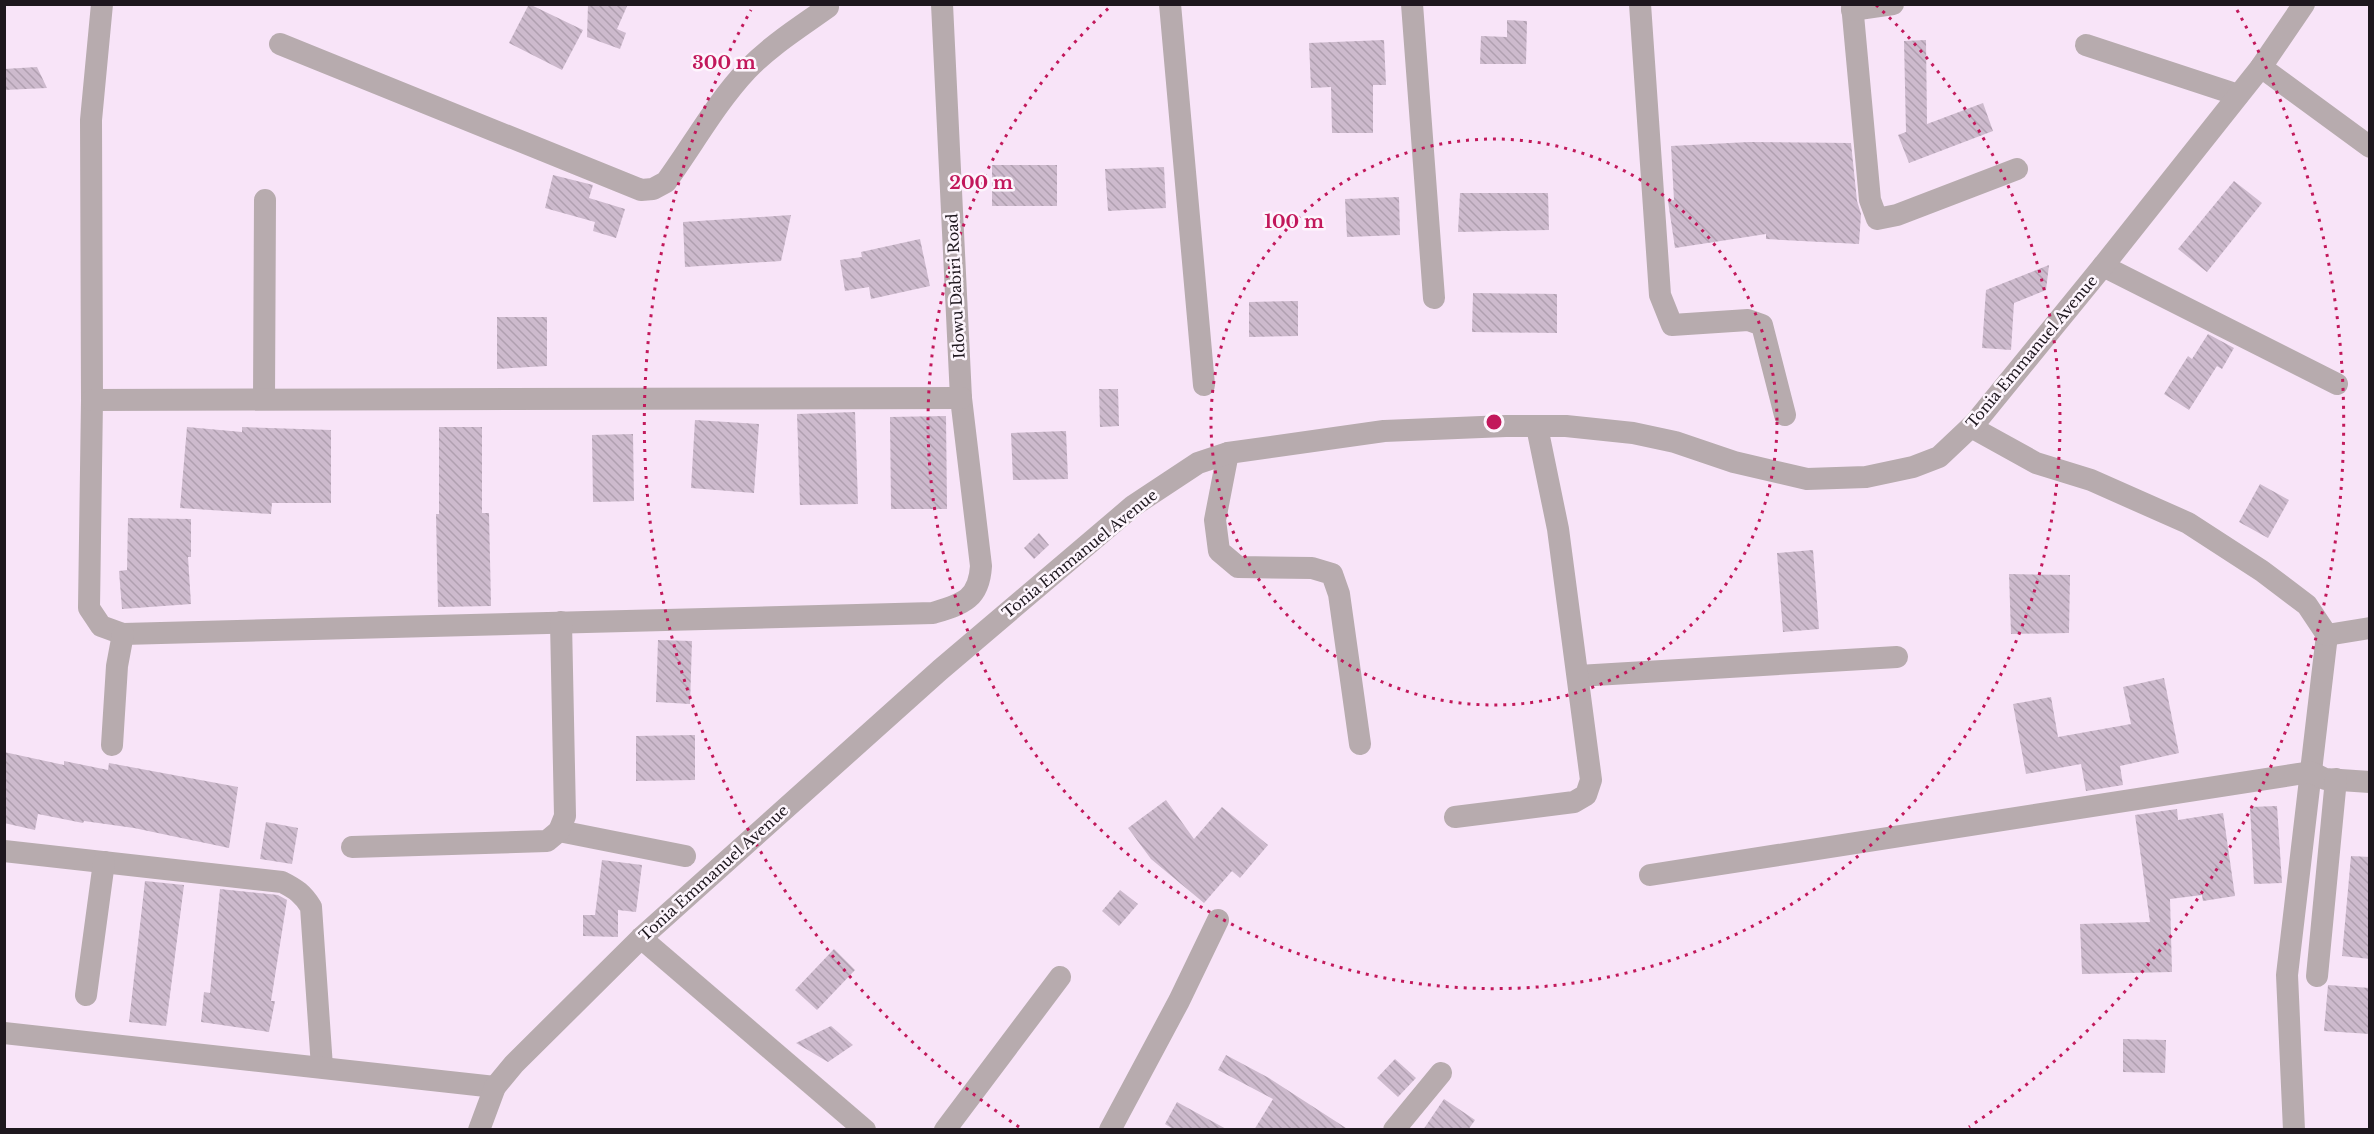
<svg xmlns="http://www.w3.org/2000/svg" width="2374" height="1134" viewBox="0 0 2374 1134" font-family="'Libre Baskerville',serif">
<defs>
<pattern id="building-back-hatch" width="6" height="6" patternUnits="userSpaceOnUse" patternTransform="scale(1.5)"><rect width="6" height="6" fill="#cdbacd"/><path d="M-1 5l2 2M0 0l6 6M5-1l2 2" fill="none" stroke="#b09fb0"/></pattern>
</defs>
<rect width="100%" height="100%" fill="#f8e4f8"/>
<g fill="url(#building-back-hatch)">
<path d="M529 4 583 30 562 70 509 43Z"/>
<path d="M588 4H628L617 29 626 33 620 49 587 37Z"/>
<path d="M1507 20 1527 21 1526 64H1480L1481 36 1507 37Z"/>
<path d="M1384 40 1386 85H1373V133H1332L1331 87 1311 88 1309 43Z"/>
<path d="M1926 40 1927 124 1983 103 1993 131 1909 163 1898 135 1906 132 1904 41Z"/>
<path d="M37 67 47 88 4 90V69Z"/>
<path d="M1749 142 1851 143 1857 201 1861 214 1859 244 1766 239V234L1675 248 1668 201 1674 200 1671 146Z"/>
<rect x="992" y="165" width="65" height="41"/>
<path d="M1164 167 1166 208 1108 211 1105 169Z"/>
<path d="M553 175 593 185 589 198 625 209 616 238 593 231 595 222 545 208Z"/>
<path d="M2234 181 2262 203 2207 272 2178 249Z"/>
<path d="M1460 193H1548L1549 230 1458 232Z"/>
<path d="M1399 197 1400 235 1347 237 1345 199Z"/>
<path d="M791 215 781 261 685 267 683 222Z"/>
<path d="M920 239 930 286 871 299 869 287 845 291 840 260 862 257 861 252Z"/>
<path d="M2049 265 2046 290 2014 303 2011 350 1982 348 1986 290Z"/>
<path d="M1473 293 1557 294V333L1472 332Z"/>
<path d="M1298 301V336L1249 337V302Z"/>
<path d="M497 317H547V366L497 369Z"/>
<path d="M2208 334 2234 348 2222 369 2217 366 2189 410 2164 394 2188 356 2192 359Z"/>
<path d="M1099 389H1118L1119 426 1100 427Z"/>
<path d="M855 412 858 504 800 505 797 414Z"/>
<path d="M946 416 947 509H891L890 417Z"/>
<path d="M695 420 759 424 754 493 691 488Z"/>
<path d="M187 427 242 432V427L331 430V503H272L271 514 180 508Z"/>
<path d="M439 427H482V513H489L491 606 438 607 436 514H439Z"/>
<path d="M1066 431 1068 479 1013 480 1011 433Z"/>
<path d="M633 434 634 501 593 502 592 435Z"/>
<path d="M2260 484 2289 500 2268 538 2239 522Z"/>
<path d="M128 518 191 519V557H188L191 604 122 609 119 571 127 570Z"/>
<path d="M1039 533 1049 545 1034 559 1024 548Z"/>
<path d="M1813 550 1819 629 1783 632 1777 553Z"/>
<path d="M2009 574 2070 575 2069 633 2011 634Z"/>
<path d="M658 640 692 641 690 704 656 702Z"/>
<path d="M2164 678 2179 753 2120 766 2123 785 2086 791 2081 764 2026 774 2013 704 2051 697 2058 737 2131 724 2123 687Z"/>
<path d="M695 735V780L636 781V736Z"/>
<path d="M4 752 64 765V761L108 770 109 763 238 787 229 848 134 828 84 821 83 823 38 814 35 830 4 823Z"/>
<path d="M1166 800 1194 839 1222 807 1268 845 1240 878 1232 871 1204 903 1151 859 1128 828Z"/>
<path d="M2277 806 2282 883 2254 884 2250 807Z"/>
<path d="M2177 809 2178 820 2223 813 2235 896 2203 901 2202 895 2170 899 2172 972 2082 974 2080 924 2150 922 2135 815Z"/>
<path d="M266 822 298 828 292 864 260 859Z"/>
<path d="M2351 856 2370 857V959L2342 956Z"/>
<path d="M602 860 642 865 636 912 618 910V937L583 936V915H595Z"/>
<path d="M145 881 184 885 166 1026 129 1022Z"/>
<path d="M220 889 278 895 287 900 271 1001H275L269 1032 201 1022 204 992 210 993Z"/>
<path d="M1120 890 1138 904 1119 926 1102 911Z"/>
<path d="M834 949 855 970 817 1010 795 990Z"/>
<path d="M2328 985 2370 988V1034L2324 1031Z"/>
<path d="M831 1026 853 1045 828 1062 796 1043Z"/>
<path d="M2123 1039 2166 1040 2165 1073 2123 1072Z"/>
<path d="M1226 1055 1269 1078 1349 1130H1254L1273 1099 1218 1070Z"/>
<path d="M1395 1059 1416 1078 1398 1097 1377 1078Z"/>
<path d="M1444 1099 1475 1120 1468 1130H1423Z"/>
<path d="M1177 1102 1228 1130H1175L1165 1124Z"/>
</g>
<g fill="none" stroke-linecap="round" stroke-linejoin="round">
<g stroke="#b7abae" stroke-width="22">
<path d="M102 4 91 120 92 400 89 608 101 626 123 634 933 613C962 604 979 600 981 566L961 398 942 4"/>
<path d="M1170 4 1204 385"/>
<path d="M1412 4 1434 298"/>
<path d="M1640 4 1660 295 1672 325 1748 320 1762 325 1785 415"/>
<path d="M1852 4 1870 200 1877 219 1897 215 2017 169"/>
<path d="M1852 10 1893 4"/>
<path d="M280 44 641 190 653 189 666 182C693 145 716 103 747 70 771 45 800 27 828 7"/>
<path d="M2086 45 2238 95"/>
<path d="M2261 67 2370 147"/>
<path d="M2103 266 2337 384"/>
<path d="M264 399 265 200"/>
<path d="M92 400 961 398"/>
<path d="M1971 427 2036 463 2091 480 2188 523 2262 571 2307 605 2327 635 2287 975 2294 1130"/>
<path d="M1228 453 1215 520 1219 551 1238 567 1312 568 1332 574 1339 594 1360 744"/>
<path d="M2327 635 2370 628"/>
<path d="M1578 676 1897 657"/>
<path d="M112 745 117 666 123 634"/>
<path d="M1455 817 1574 802 1586 795 1591 780 1558 529 1537 427"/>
<path d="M559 831 685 856"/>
<path d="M352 847 547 841 559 831 565 816 561 622"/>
<path d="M4 851 282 882C296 889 303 894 311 907L322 1067"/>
<path d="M1650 875 2311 772 2325 779 2370 782"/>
<path d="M641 938 865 1130"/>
<path d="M2317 976 2336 779"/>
<path d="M86 995 104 862"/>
<path d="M4 1033 495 1087"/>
<path d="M479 1130 495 1087 514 1064 641 938 940 670 1133 506 1198 463 1228 453 1384 431 1506 426H1566L1633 433 1675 442 1734 462 1807 479 1866 477 1913 467 1939 457 1975 423 2103 266 2261 67 2304 4"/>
<path d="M945 1130 1060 977"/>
<path d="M1110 1130 1179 1001 1218 920"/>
<path d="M1394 1130 1441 1073"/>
</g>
</g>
<g fill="none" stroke="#c2185b" stroke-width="3" stroke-dasharray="3 6">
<circle cx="1494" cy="422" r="283"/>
<path d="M1876 5A566 566 0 1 1 1112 5"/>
<path d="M1019 1127A850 850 0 0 1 751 10M2237 10A850 850 0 0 1 1969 1127"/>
</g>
<g text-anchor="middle" stroke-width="5" stroke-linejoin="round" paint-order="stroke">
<g font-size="15" fill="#1e171e" stroke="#fdf5fd">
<text transform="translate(956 286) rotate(-93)" y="5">Idowu Dabiri Road</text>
<text transform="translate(2032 352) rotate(-50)" y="5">Tonia Emmanuel Avenue</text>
<text transform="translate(1080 554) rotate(-39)" y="5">Tonia Emmanuel Avenue</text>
<text transform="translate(714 873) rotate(-42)" y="5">Tonia Emmanuel Avenue</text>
</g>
</g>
<circle cx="1494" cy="422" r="9" fill="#c2185b" stroke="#fdf5fd" stroke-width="3"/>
<g font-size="18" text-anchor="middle" font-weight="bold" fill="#c2185b" stroke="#fdf5fd" stroke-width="5" stroke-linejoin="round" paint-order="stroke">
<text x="724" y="69">300 m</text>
<text x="981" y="189">200 m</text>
<text x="1294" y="228">100 m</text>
</g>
<rect width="2374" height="1134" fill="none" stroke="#1e171e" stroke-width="12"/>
</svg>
